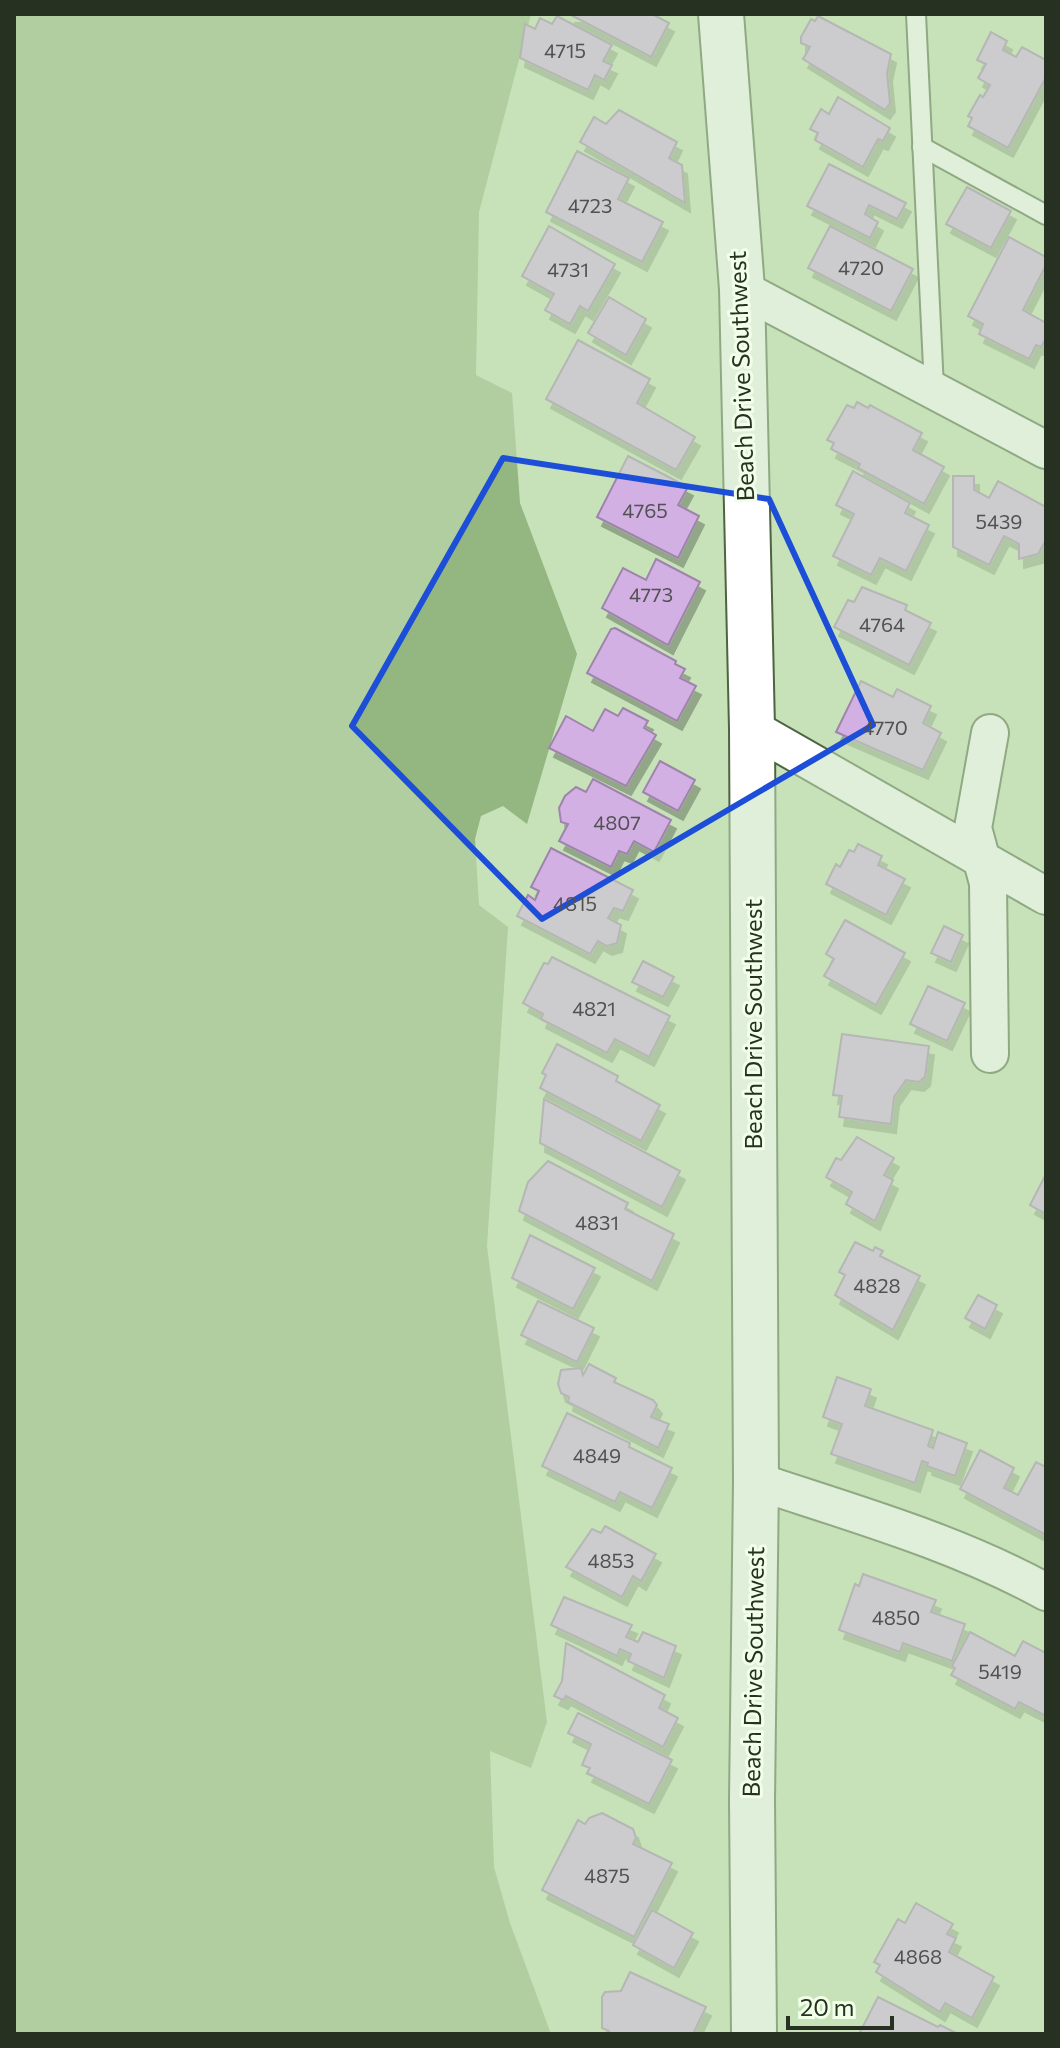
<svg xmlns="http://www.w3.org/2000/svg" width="1060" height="2048" viewBox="0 0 1060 2048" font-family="Commissioner,sans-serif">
<defs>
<filter id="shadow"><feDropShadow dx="5" dy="9" stdDeviation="0" flood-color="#0004"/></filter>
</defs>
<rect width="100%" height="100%" fill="#c7e2b9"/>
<path fill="#94b681" d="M14 14H531L479 212 476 375 512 393 520 503 577 654 527 824 503 806 481 816 475 839 479 905 508 927 487 1246 547 1722 531 1768 490 1751 494 1867 510 1923 551 2034H14Z"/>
<g fill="#d3b0e4" stroke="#9e84ab" stroke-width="2" filter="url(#shadow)">
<path d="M569 14H652L669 23 651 57Z"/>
<path d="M557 16 612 45 603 61 612 65 604 80 595 75 588 90 520 58 525 24 535 29 540 18 552 24Z"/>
<path d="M818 16 891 54 887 73 890 103 885 110 803 59 810 47 801 43V37L811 19 815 21Z"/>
<path d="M991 32 1007 41 1003 50 1016 57 1022 47 1046 60V77L1008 148 968 126 972 118 968 116 980 95 983 97 990 85 978 78 986 64 977 60Z"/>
<path d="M838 97 890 128 883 141 878 139 863 167 815 140 818 133 810 129 821 109 829 114Z"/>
<path d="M619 110 677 142 669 158 682 165 685 203 580 142 594 117 606 124Z"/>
<path d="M577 151 629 178 618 199 663 222 642 262 546 212Z"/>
<path d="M829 164 906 203 897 219 869 205 865 214 878 222 870 238 807 206Z"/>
<path d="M967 187 1011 211 991 248 946 224Z"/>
<path d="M549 226 615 264 588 311 580 306 570 324 545 310 554 294 522 276Z"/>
<path d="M830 226 913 269 891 311 808 268Z"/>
<path d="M1009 237 1046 257V265L1023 310 1046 323V338L1041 347 1036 345 1029 359 979 334 983 324 968 316Z"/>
<path d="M609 297 646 319 626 355 588 333Z"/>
<path d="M578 340 650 379 637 403 695 437 676 470 546 399Z"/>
<path d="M857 402 868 408 870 405 922 433 913 450 944 467 924 504 858 468 860 464 831 449 834 443 827 440 847 405 854 408Z"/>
<path d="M628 456 688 487 678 505 699 516 678 558 597 517Z"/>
<path d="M853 471 910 503 905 513 929 525 906 571 880 558 871 575 833 556 854 514 836 505Z"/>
<path d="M953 476H974V490L989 498 998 481 1046 507V540L1038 554 1019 559V544L1004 536 989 565 953 547Z"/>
<path d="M656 559 700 582 668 645 602 608 623 568 646 580Z"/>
<path d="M862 587 907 605 905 610 931 623 909 665 834 627 848 600 854 602Z"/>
<path d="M615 628 676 661 675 664 685 669 680 678 696 686 677 721 587 673 611 629Z"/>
<path d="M861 681 893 697 897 689 931 706 923 723 941 733 923 770 836 732Z"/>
<path d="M623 708 648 721 644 728 656 735 626 786 549 748 566 716 593 731 605 709 618 716Z"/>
<path d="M660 761 695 780 678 811 643 792Z"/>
<path d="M593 779 671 820 654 852 634 841 627 854 619 851 611 867 559 841 568 824 561 822 559 808 565 796 576 787 586 792Z"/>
<path d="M858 844 882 856 878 865 905 879 886 915 826 884 836 864 840 867 849 850 854 852Z"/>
<path d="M551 848 633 890 623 911 614 908 608 918 621 925 617 943 607 946 598 941 590 954 517 916 528 895 535 900 539 891 531 887Z"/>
<path d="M845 920 905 953 876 1005 824 976 834 959 826 954Z"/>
<path d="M944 926 963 935 951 962 931 953Z"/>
<path d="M552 957 670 1016 649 1057 615 1039 607 1053 541 1019 543 1014 523 1003 544 963 548 964Z"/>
<path d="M643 961 674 977 663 997 632 982Z"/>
<path d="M928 986 965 1003 947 1041 910 1024Z"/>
<path d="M842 1034 929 1046 925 1077 919 1082 906 1080 894 1097 891 1124 839 1117 842 1096 833 1095Z"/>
<path d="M557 1044 618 1076 616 1081 660 1105 641 1141 540 1088 546 1075 542 1073Z"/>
<path d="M544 1099 680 1171 662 1207 540 1143Z"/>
<path d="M857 1137 894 1158 884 1175 893 1180 875 1221 846 1204 852 1192 826 1177 836 1158 841 1160Z"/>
<path d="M548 1161 628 1203 625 1209 674 1234 652 1281 519 1211 528 1182Z"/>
<path d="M1046 1174V1214L1030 1205Z"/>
<path d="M530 1235 595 1268 573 1309 512 1278Z"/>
<path d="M855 1242 873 1251 875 1247 883 1251 880 1256 920 1276 893 1330 835 1295 845 1275 839 1272Z"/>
<path d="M978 1295 997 1305 985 1329 965 1318Z"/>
<path d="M538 1301 594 1328 577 1362 521 1335Z"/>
<path d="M589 1364 616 1378 614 1382 653 1400 657 1405 651 1417 669 1424 658 1448 568 1402 569 1397 561 1393 558 1384 561 1370 581 1368 583 1375Z"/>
<path d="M837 1377 871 1389 865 1406 933 1430 928 1446 933 1448 938 1432 967 1443 955 1476 927 1466 928 1463 922 1461 915 1483 831 1454 842 1424 823 1417Z"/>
<path d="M567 1413 630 1443 629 1447 672 1468 652 1508 620 1492 615 1502 542 1466Z"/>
<path d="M980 1450 1014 1468 1004 1488 1018 1495 1036 1462 1046 1467V1535L960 1489Z"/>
<path d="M605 1526 656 1554 641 1581 633 1576 622 1597 566 1567 592 1529 601 1533Z"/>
<path d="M863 1574 936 1600 931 1612 965 1624 952 1661 903 1643 900 1652 839 1630 855 1584 859 1586Z"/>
<path d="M564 1597 632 1625 626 1637 638 1642 643 1632 676 1646 664 1678 628 1661 631 1654 620 1649 617 1656 551 1625Z"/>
<path d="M970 1632 1015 1656 1023 1641 1046 1653V1716L1019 1702 1015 1709 951 1675 955 1668 952 1666Z"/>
<path d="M566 1643 665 1695 659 1708 678 1718 663 1747 566 1696 563 1700 554 1696 562 1681Z"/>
<path d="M578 1713 672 1760 649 1804 587 1773 590 1768 582 1765 591 1744 568 1733Z"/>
<path d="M602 1813 633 1829 636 1838 633 1844 672 1863 634 1937 542 1890 578 1820 585 1824 589 1818Z"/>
<path d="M916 1903 953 1924 947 1934 956 1938 949 1952 994 1977 972 2018 945 2003 940 2012 876 1972 880 1965 874 1962 898 1919 905 1923Z"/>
<path d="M652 1910 693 1933 674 1968 633 1945Z"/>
<path d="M630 1972 706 2007 693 2034H607L609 2031 602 2028V1997L605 1992 621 1991Z"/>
<path d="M878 1997 938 2027 940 2025 958 2034H859Z"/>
</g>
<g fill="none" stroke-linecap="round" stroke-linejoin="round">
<g stroke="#4d6440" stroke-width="22">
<g id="lane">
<path d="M916 14 934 388"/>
<path d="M922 147 1046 215"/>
</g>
</g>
<g stroke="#4d6440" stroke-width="40">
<g id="street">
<path d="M742 289 1046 450"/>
<path d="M752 728 1046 896"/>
<path d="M990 733 973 828 988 883 990 1054"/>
<path d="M756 1481C855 1514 955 1542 1046 1592"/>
</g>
</g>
<g stroke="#4d6440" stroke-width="48">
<path id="secondary" d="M721 14 742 289 752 728 756 1481 752 1800 754 2034"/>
</g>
<use href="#lane" stroke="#fff" stroke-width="18"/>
<use href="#street" stroke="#fff" stroke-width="36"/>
<use href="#secondary" stroke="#fff" stroke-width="44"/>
</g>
<path d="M0 0H1060V2048H0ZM503 458 769 499 873 725 542 919 352 726Z" fill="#c7e2b9" fill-opacity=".55" fill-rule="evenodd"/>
<path fill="none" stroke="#1d4ed8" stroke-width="6" stroke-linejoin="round" d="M503 458 769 499 873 725 542 919 352 726Z"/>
<g text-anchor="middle" stroke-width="6" stroke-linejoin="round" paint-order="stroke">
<g font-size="20" fill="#525152">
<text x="565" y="58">4715</text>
<text x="590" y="213">4723</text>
<text x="861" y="275">4720</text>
<text x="568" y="277">4731</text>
<text x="645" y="518">4765</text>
<text x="999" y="529">5439</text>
<text x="651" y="602">4773</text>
<text x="882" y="632">4764</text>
<text x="885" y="735">4770</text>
<text x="617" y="830">4807</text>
<text x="575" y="911">4815</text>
<text x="594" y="1016">4821</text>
<text x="597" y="1230">4831</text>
<text x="877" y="1293">4828</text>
<text x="597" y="1463">4849</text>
<text x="611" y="1568">4853</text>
<text x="896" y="1625">4850</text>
<text x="1000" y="1679">5419</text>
<text x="607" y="1883">4875</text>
<text x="918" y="1964">4868</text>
</g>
<g font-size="24" fill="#273121" stroke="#f1ffe9">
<text transform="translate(742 376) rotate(-92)" y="8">Beach Drive Southwest</text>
<text transform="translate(754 1024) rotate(-90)" y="8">Beach Drive Southwest</text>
<text transform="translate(754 1672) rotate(-89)" y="8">Beach Drive Southwest</text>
</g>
</g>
<rect width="1060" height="2048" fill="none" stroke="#273121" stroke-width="32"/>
<path d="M788 2016v12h104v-12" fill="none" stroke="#273121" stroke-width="4"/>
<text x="800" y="2016" font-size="24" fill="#273121" stroke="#f1ffe9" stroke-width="6" paint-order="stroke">20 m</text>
</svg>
